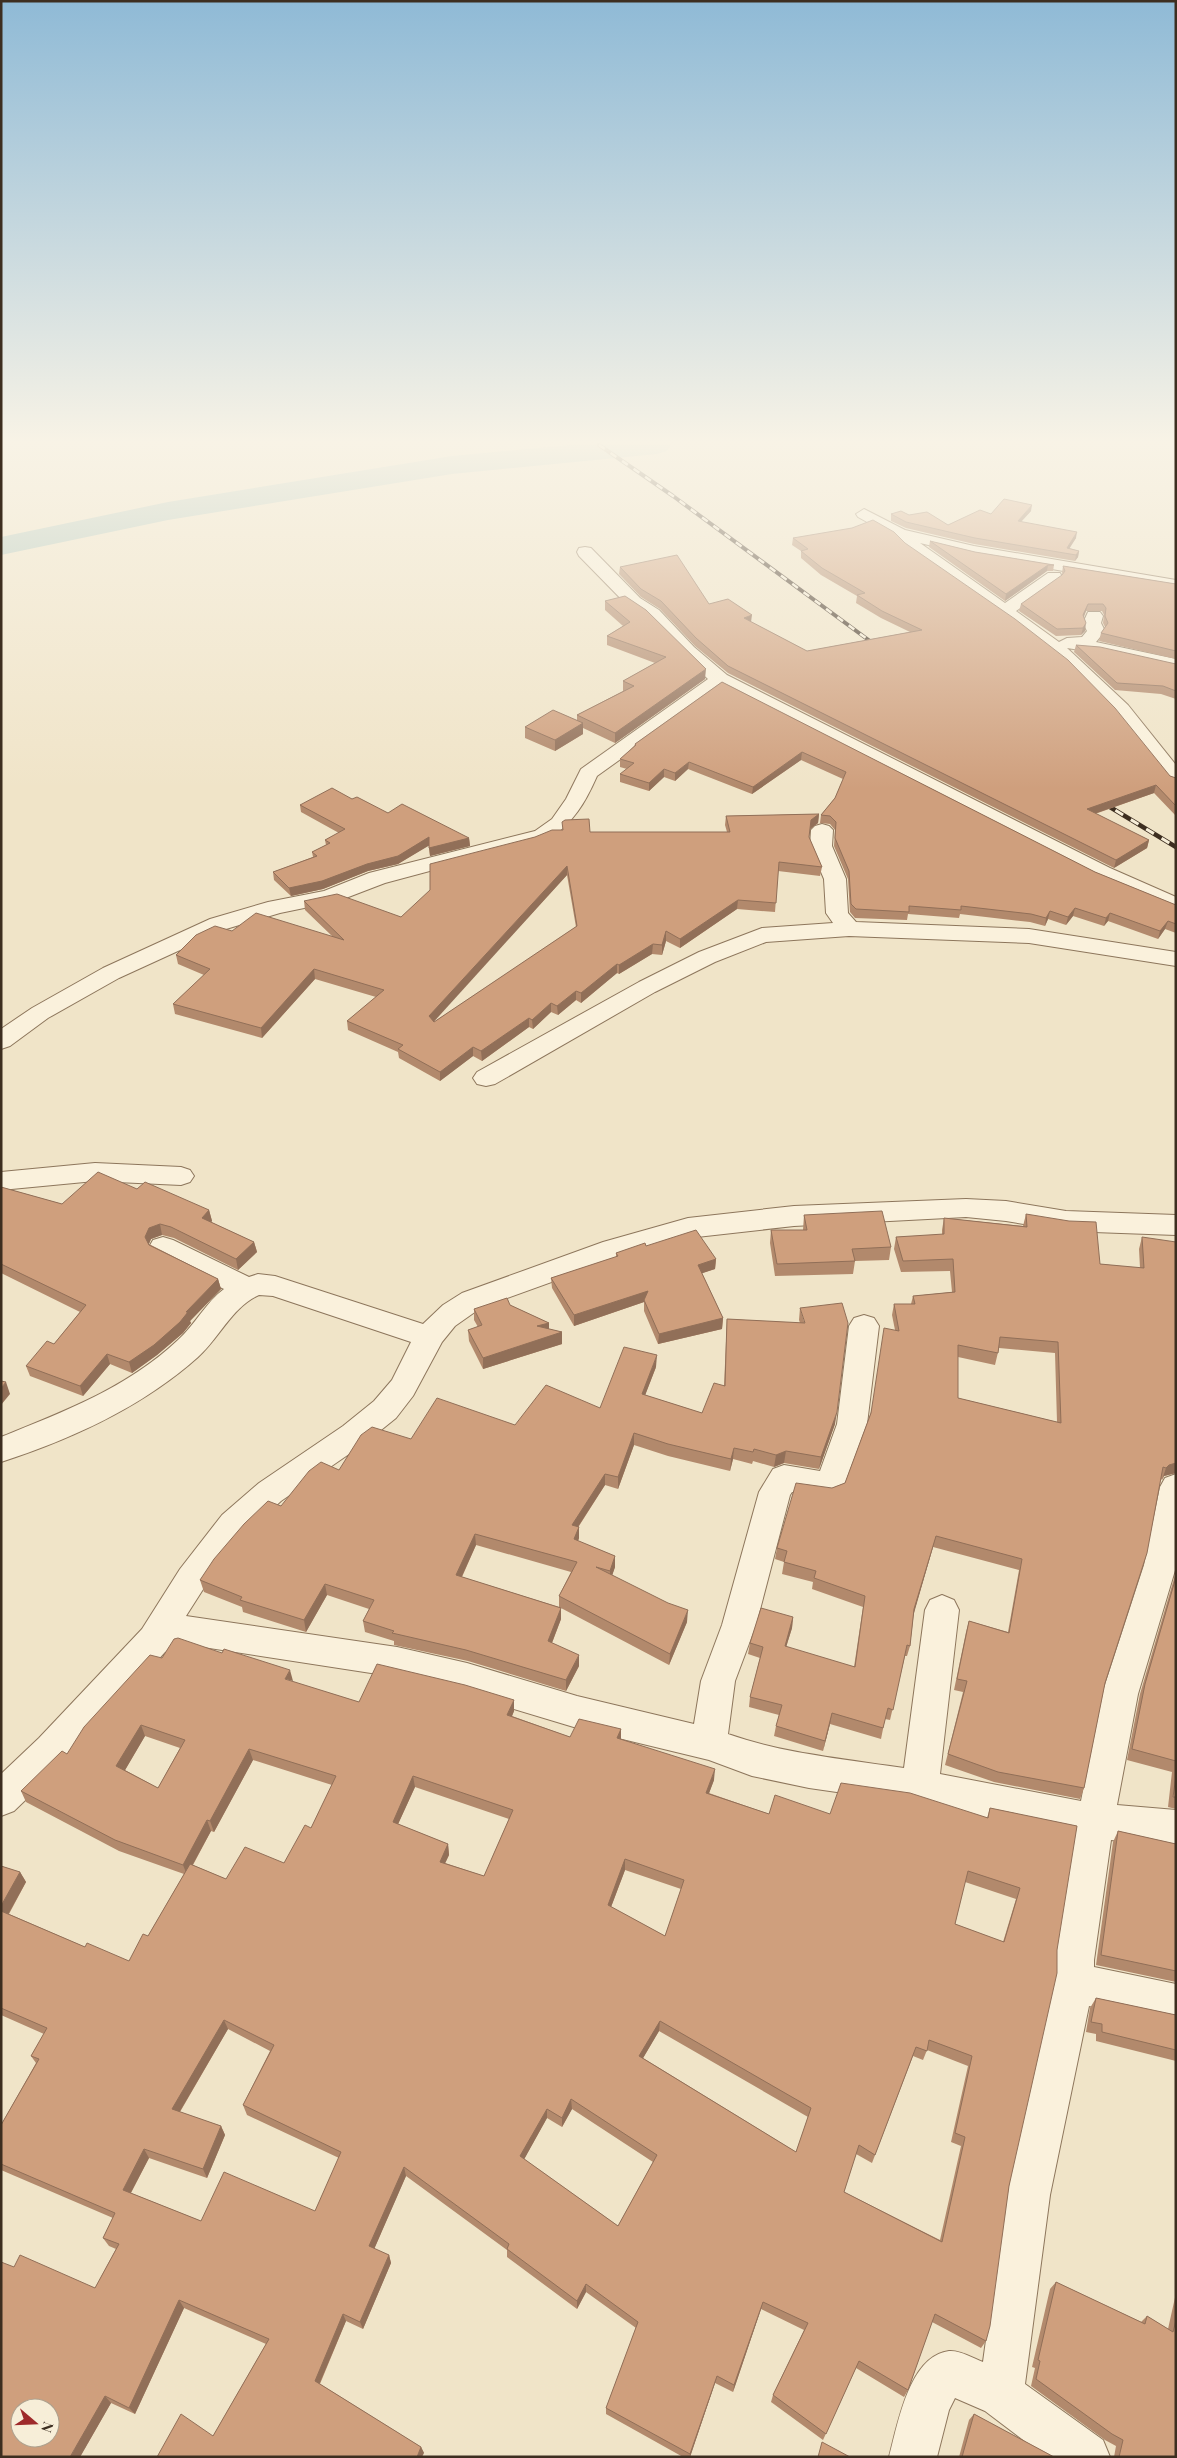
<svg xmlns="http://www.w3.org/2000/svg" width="1177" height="2458" viewBox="0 0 1177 2458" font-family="'Playfair Display',serif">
<rect width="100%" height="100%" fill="#f0e4c8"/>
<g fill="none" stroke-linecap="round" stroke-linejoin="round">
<path fill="#a9c4bc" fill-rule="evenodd" d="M570 445H671L667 451 657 454 452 474 168 520 1 555V537L168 502 452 456Z"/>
<g stroke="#8d765c" stroke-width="2">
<g id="minor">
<path d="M864 509 905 530 974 546 1176 580V590L974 556 920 543 1005 603 1048 573H1060L1062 577 1060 581 1016 611 1059 642 1067 638 1082 637 1087 631 1083 623 1088 612H1100L1103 616 1101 623 1105 631 1096 642 1176 659V670L1118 656 1067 648 1128 705 1176 765V785L1169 783C1151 760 1134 736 1115 714 1057 646 977 599 905 548L894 537 858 517 856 514Z"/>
<path d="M585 547 591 548 640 598 659 610 694 647 727 675 1110 868 1176 897V912L1094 878 721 687 597 776C585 803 574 822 549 839L385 883 338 901 280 913 226 929 119 978 48 1018 10 1046 1 1049V1029L32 1008 103 968 210 919 268 902 324 891 369 873 535 831 552 819 566 799 581 769 708 679 682 655 647 618 628 606 579 556 577 552 579 548Z"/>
<path d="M822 824 829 826 833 830 832 846 846 879 848 913 856 922 1029 929 1176 952V966L1029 943 849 936 766 942 715 962 655 992 495 1084 486 1086 477 1084 473 1078 477 1072 639 982 699 952 762 928 833 923 826 913 824 879 810 846 811 830 815 826Z"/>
<path d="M95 1163 181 1167 190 1170 194 1176 190 1182 181 1185 95 1181 1 1190V1172Z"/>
<path d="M966 1199 1006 1201 1066 1211 1176 1215V1235L1066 1231 1006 1221 966 1217 794 1226 688 1238 621 1257 482 1307 455 1326 442 1342 413 1396 396 1418 365 1443 281 1501 245 1534 216 1569 186 1616 397 1647 467 1663 577 1696 694 1724 701 1681 722 1625 759 1492 773 1469 784 1465 820 1471 837 1424 849 1326 854 1318 864 1315 874 1318 879 1326 867 1424 841 1494 830 1498 792 1492 790 1495 756 1625 735 1681 728 1734C785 1754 845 1759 904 1768L925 1610 930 1600 942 1595 954 1600 959 1610 940 1774 1081 1801 1102 1694 1144 1565 1160 1487 1165 1478 1176 1474V1567L1138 1694 1117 1805 1176 1810V1846L1111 1840 1094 1960V1967L1176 1984V2024L1089 2006 1050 2195 1025 2384 1103 2440 1110 2457H1046L985 2411 955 2398 949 2410 937 2457H889C898 2424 909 2356 949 2351 960 2350 973 2358 983 2362L1006 2195 1054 1983V1960L1074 1835 920 1804 809 1788 752 1776 709 1760 577 1728 467 1695 397 1677 190 1645 165 1652 65 1762 14 1811 1 1816V1774L39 1738 142 1629 180 1569 222 1515 259 1483 343 1426 374 1401 392 1380 411 1342 273 1296 259 1295C232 1307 220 1337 198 1357 142 1407 72 1439 1 1462V1437C65 1411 127 1388 178 1340 195 1325 206 1302 224 1289L153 1254 149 1247 153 1240 163 1237 173 1240 249 1277 258 1274 275 1276 423 1324 443 1305 462 1293 603 1242 688 1218 794 1206Z"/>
</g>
</g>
<use href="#minor" fill="#faf1dc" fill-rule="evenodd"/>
<g stroke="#3d2e20" stroke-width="4">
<path id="rail-far1" d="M599 445 673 496 878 647"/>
</g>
<g stroke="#3d2e20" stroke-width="4.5">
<path id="rail" d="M1100 801 1176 847"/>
</g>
<use href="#rail-far1" stroke="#f7eed8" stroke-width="2.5" stroke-dasharray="7" stroke-linecap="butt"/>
<use href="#rail" stroke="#f7eed8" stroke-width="3" stroke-dasharray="9" stroke-linecap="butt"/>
</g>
<g fill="#b2896c" fill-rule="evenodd">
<path d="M1031 511 1021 522 1076 538 1069 548 1079 551 1078 557 1075 561 974 544 906 528 891 521V514L909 515 948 525 991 514Z"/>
<path d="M793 538 905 543 1170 776 1176 778V816L1154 793 1095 814 1149 840 1147 848 1114 868 728 673 695 646 660 609 641 597 619 574 620 567 709 604 751 622 807 651 910 632 881 618 856 603 857 596 821 575 801 558V551L792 545Z"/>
<path d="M930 541 975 552 1054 565 1053 571H1047L1005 601 929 547Z"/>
<path d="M1063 566 1176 584V659L1099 641 1101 633 1105 627 1103 623 1104 615 1102 611H1086L1084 617 1085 631 1081 635 1056 636 1019 611 1021 604 1063 575 1062 573Z"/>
<path d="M605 601 705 679 615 743 583 728V734L555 751 525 738V727L577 720V715L623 691V681L655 663 607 645V636L623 626 605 610Z"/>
<path d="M1076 645 1176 664V699L1161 694 1115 690 1074 652Z"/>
<path d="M722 682 1095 872 1176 905V933L1165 929 1158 939 1108 921 1104 926 1073 916 1066 925 1048 919 1045 926 1030 922 960 914 959 918 908 914 907 920 855 918 850 912 848 879 834 846 835 830 830 824 820 823 821 815 835 798 843 779 801 760 752 794 688 769 675 781 664 777 649 791 620 782V774L627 769 620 767V759L634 746 635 744Z"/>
<path d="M352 799 388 813 469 838 470 846 430 856 429 845 398 864 368 871 323 889 291 896 274 880 273 872 313 857 312 852 326 845 325 840 339 833 301 812 300 805Z"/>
<path d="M819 814 818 823 810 829 809 837 822 867 820 876 778 871 775 912 737 909 680 948 666 941 662 955 652 954 619 974 617 973 581 1003 576 1000 558 1015 551 1012 533 1029 529 1027 482 1061 473 1056 440 1081 399 1058 398 1052 348 1030 347 1021 376 997 315 979 262 1038 175 1014 173 1004 204 975 178 964 176 955 232 931 332 936 305 910 304 901 401 917 590 832H727L725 825 726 816ZM567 875 576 927 434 1022 433 1021Z"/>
<path d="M1 1187 62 1204 137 1189 209 1210 212 1221 211 1222 254 1242 257 1252 238 1270 174 1238 162 1235 151 1239 149 1244 218 1279 221 1289 190 1321 191 1323 183 1333 157 1355 132 1373 110 1364 83 1396 30 1376 26 1366 54 1344 80 1312 1 1273Z"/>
<path d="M1026 1214 1100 1264 1140 1268 1139 1249 1142 1237 1176 1473 1164 1476 1162 1480 1161 1479 1105 1683 1084 1788 1080 1799 994 1782 945 1765 963 1692 954 1690 966 1632 969 1621 1008 1632 1019 1570 933 1547 914 1612 910 1646 907 1656H905L890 1720 885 1719 881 1739 830 1724 823 1751 774 1736 776 1726 779 1715 749 1707 750 1697 760 1658 748 1654 750 1643 793 1617 792 1628 786 1647 854 1667 863 1607 812 1589 813 1582 782 1574 784 1562 775 1559 777 1548 832 1488 845 1483 870 1415 895 1330 892 1315 894 1304H911L913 1296 952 1292 950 1271 901 1272 894 1249 896 1237 942 1235V1230L944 1218 1023 1226ZM999 1348 1055 1353 1057 1422 958 1398V1357L995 1365Z"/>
<path d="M804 1215 891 1247 889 1260 855 1261 853 1274 775 1276 770 1243 771 1230H803Z"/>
<path d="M646 1246 716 1259 715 1269 702 1273 723 1318 722 1329 658 1344 644 1311V1302L574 1326 552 1288 551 1278 616 1257V1253Z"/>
<path d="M510 1305 549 1323V1329L562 1332V1344L483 1369 469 1341 468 1330 478 1327 474 1320V1309Z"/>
<path d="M800 1308 835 1424 819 1469 784 1463 774 1467 753 1461 752 1464 733 1459 730 1471 668 1456 634 1445 618 1489 605 1485 579 1526V1538L578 1541 615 1556V1567L612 1575 687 1622 669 1665 561 1608V1619L552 1643 579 1666 566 1691 468 1661 394 1645V1641L365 1632 363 1621 369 1609 327 1595 306 1632 243 1612 242 1607 204 1592 200 1580 281 1506 339 1470 411 1439 515 1425 600 1408 656 1367 645 1395 702 1413 724 1386 727 1319 800 1323 799 1320ZM476 1545 571 1572 559 1596V1607L462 1577Z"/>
<path d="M1176 1572V1809L1168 1807 1172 1772 1127 1760 1140 1694Z"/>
<path d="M162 1658 293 1682 359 1702 514 1711 512 1716 570 1737 621 1729V1739L714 1780 709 1793 769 1814 987 1818 990 1808 1077 1826 1009 2186 986 2341 981 2348 932 2322 908 2390 904 2397 856 2368 823 2440 771 2402 773 2395 804 2330 761 2309 733 2392 715 2383 690 2457H683L606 2414V2408L636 2328 586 2292 577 2309 507 2257V2250L406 2176 374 2249 389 2255 391 2263 363 2329 346 2321 320 2384 421 2447 424 2453 213 2436 266 2344 184 2308 135 2414 111 2403 80 2457 14 2267 95 2288 116 2249 109 2246 103 2238 113 2218 1 2170V2125L36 2063 31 2056 44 2034 1 2015V1866L20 1872 26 1882 9 1914 85 1947 129 1961 148 1936 184 1874 119 1851 26 1802 21 1791 67 1754ZM145 1736 180 1748 158 1788 125 1770ZM253 1760 332 1785 311 1828 284 1863 226 1879 193 1865 211 1831 214 1832ZM415 1787 509 1819 484 1876 445 1863 449 1855 448 1844 398 1824ZM625 1870 681 1889 665 1936 611 1907ZM965 1882 1016 1899 1003 1942 955 1924ZM228 2029 270 2051 243 2105 247 2115 339 2158 315 2211 201 2221 131 2193 149 2158 207 2178 225 2135 221 2126 180 2112ZM659 2031 808 2117 796 2152 643 2058ZM927 2050 968 2066 951 2142 961 2146 940 2240 844 2192 856 2154 872 2163 913 2056 923 2060ZM572 2109 653 2162 618 2226 524 2159 547 2118 562 2127Z"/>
<path d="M1118 1831 1176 1844V1982L1096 1965 1113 1842Z"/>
<path d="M1096 1998 1176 2015V2061L1096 2041V2034L1086 2032 1090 2008Z"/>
<path d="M1056 2282 1141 2322 1147 2316 1168 2329 1176 2293V2457H1114L1116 2446 1105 2440 1031 2386 1035 2368 1032 2367 1050 2289Z"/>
<path d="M974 2414 1054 2457H959L969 2420Z"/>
</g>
<g fill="#916f58">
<path d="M1032 505 1031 511 1016 527 1018 521Z"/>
<path d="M1077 532 1076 538 1066 554 1067 548Z"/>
<path d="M1079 551 1078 557 1075 561 1076 555Z"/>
<path d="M1048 565 1047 571 1005 601 1006 594Z"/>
<path d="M1088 604 1086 611 1081 622 1083 615Z"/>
<path d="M752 615 751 622 744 618Z"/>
<path d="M1086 623 1085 631 1081 635 1083 628Z"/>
<path d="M706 669 705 679 615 743V733Z"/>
<path d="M583 723V734L555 751V740Z"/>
<path d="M802 752 801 760 752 794 753 787Z"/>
<path d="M689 762 688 769 675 781V773Z"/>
<path d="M664 769V777L649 791V783Z"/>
<path d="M1156 785 1154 793 1085 817 1087 809Z"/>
<path d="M819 814 818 823 810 829 811 820Z"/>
<path d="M429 837 430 845 398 864 368 871 323 889 291 896 289 888Z"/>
<path d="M469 838 470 846 430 856 429 848Z"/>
<path d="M1149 840 1147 848 1114 868 1116 860Z"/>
<path d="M567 866V875L430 1026 429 1016Z"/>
<path d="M738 900 737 909 680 948V939Z"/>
<path d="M1075 908 1073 916 1066 925 1068 917Z"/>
<path d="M1050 911 1048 919 1045 926 1046 918Z"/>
<path d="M1110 913 1108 921 1104 926 1106 918Z"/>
<path d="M1168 921 1165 929 1158 939 1160 931Z"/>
<path d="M666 931V941L662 955V945Z"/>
<path d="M653 944 652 954 619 974V965Z"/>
<path d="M617 964V973L581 1003V993Z"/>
<path d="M314 969 315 979 262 1038 261 1028Z"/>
<path d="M576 991V1000L558 1015 557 1006Z"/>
<path d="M551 1003V1012L533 1029 532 1020Z"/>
<path d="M529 1018V1027L482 1061 481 1051Z"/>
<path d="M473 1047V1056L440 1081V1072Z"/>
<path d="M209 1210 212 1221 205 1229 202 1218Z"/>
<path d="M160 1224 162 1235 151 1239 147 1248 145 1237 149 1228Z"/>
<path d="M254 1242 257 1252 238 1270 236 1259Z"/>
<path d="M716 1259 715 1269 697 1275 698 1265Z"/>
<path d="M218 1279 221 1289 190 1321 191 1323 183 1333 157 1355 132 1373 129 1362 186 1312Z"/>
<path d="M648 1291 644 1302 574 1326V1315Z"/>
<path d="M723 1318 722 1329 658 1344 659 1334Z"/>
<path d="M549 1323V1334L537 1326Z"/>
<path d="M562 1332V1344L483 1369V1358Z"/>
<path d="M107 1354 110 1364 83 1396 80 1386Z"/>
<path d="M657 1355 656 1367 641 1406 642 1394Z"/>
<path d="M6 1382 10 1394 1 1405V1388Z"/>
<path d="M837 1412 835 1424 819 1469 821 1457Z"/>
<path d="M634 1433V1445L618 1489V1477Z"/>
<path d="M734 1448 733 1459 730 1471 731 1459Z"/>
<path d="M786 1451 784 1463 774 1467 776 1455Z"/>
<path d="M1176 1463V1473L1164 1476 1162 1480 1166 1468 1169 1465Z"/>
<path d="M605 1474V1485L572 1536V1525Z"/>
<path d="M579 1527V1538L574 1551V1539Z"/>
<path d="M475 1534 476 1545 457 1587 456 1575Z"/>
<path d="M936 1536 933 1547 912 1620 914 1609Z"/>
<path d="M615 1556V1567L610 1582V1571Z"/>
<path d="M325 1584 327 1595 306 1632 304 1620Z"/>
<path d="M561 1608V1619L548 1653V1641Z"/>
<path d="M688 1610 687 1622 669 1665 670 1654Z"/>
<path d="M793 1617 792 1628 783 1657 785 1646Z"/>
<path d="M579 1655V1666L566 1691V1680Z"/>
<path d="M290 1670 293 1681 285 1679Z"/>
<path d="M514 1700V1711L508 1726 507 1715Z"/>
<path d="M832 1713 830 1724 823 1751 825 1741Z"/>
<path d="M141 1725 145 1736 121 1777 116 1766Z"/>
<path d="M621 1729V1740L617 1738Z"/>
<path d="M249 1749 253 1760 214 1832 210 1821Z"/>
<path d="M715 1769 714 1780 705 1804 706 1793Z"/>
<path d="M413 1776 415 1787 394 1833 393 1822Z"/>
<path d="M207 1820 211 1831 187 1875 183 1865Z"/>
<path d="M448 1844 449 1855 441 1872 440 1862Z"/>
<path d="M625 1859V1870L608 1915V1905Z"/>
<path d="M20 1872 26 1882 5 1920 1 1913V1906Z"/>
<path d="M224 2020 228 2029 176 2118 172 2109Z"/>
<path d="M660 2021 659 2031 639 2065V2056Z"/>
<path d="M571 2099 572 2109 562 2127V2118Z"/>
<path d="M547 2109V2118L521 2165 520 2156Z"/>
<path d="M221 2126 225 2135 207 2178 203 2169Z"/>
<path d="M144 2149 149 2158 128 2198 123 2190Z"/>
<path d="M404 2167 406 2176 372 2254 369 2246Z"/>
<path d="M389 2255 391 2263 363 2329 360 2322Z"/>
<path d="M586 2284V2292L577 2309V2301Z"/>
<path d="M179 2300 184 2308 135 2414 129 2408Z"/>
<path d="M763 2302 761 2309 733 2392 734 2385Z"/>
<path d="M343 2314 346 2321 318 2387 315 2381Z"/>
<path d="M717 2376 715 2383 690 2457V2454Z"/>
<path d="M105 2396 111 2403 80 2457H70Z"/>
<path d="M421 2447 424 2453 422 2457H417Z"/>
</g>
<g fill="#cf9f7d" stroke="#916f58" fill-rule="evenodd">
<path d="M1004 499 1032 505 1018 521 1077 532 1067 548 1079 551 1076 555 975 538 906 522 891 514 901 511 909 515 927 512 948 525 980 510 991 514Z"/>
<path d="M873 520 894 532 905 543 1015 619 1068 660 1115 708 1170 776 1176 778V806L1156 785 1087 809 1149 840 1116 860 728 666 696 638 661 601 641 589 620 567 677 555 709 604 728 599 752 615 744 618 807 651 922 630 882 611 857 595 865 593 822 568 801 551 808 549 793 538 852 528Z"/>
<path d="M930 541 975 552 1054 565H1048L1006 594Z"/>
<path d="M1063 566 1176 584V651L1101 633 1108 623 1105 616 1106 608 1103 604H1088L1083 615 1086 623 1083 628 1057 629 1021 604 1062 575 1065 571Z"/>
<path d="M625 596 646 610 706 669 615 733 577 715 634 686 623 681 666 657 607 636 630 622 605 601Z"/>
<path d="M1076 645 1100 647 1176 664V691L1163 686 1117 683Z"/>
<path d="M722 682 1095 872 1176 905V924L1168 921 1160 931 1110 913 1106 918 1075 908 1068 917 1050 911 1046 918 1031 914 961 906V910L909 906V912L856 909 851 904 849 871 835 838 836 822 830 816 821 815 835 798 846 772 802 752 753 787 689 762 675 773 664 769 649 783 620 774 634 763 620 759 636 745 635 744Z"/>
<path d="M553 710 583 723 555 740 525 727Z"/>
<path d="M332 788 352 799 357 797 388 813 402 804 469 838 429 848V837L398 856 367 864 322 881 289 888 273 872 317 856 312 852 330 843 325 840 345 829 300 805Z"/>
<path d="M819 814 811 820 809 837 822 867 779 862 776 903 738 900 680 939 666 931 662 945 653 944 619 965 617 964 581 993 576 991 557 1006 551 1003 532 1020 529 1018 481 1051 473 1047 440 1072 398 1049 403 1045 347 1021 384 990 314 969 261 1028 173 1004 210 969 176 955 196 935 215 926 232 931 256 913 344 940 304 901 337 894 401 917 430 890V864L535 837 552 830H563L562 822 565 820 589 819 590 832H730L726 816ZM567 866 577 926 434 1022 429 1016Z"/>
<path d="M98 1172 137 1189 145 1182 209 1210 202 1218 254 1242 236 1259 171 1227 160 1224 149 1228 145 1237 149 1245 218 1279 186 1312H188L180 1322 154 1345 129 1362 107 1354 80 1386 26 1366 47 1341 54 1344 86 1305 1 1264V1187L62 1204Z"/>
<path d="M882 1211 891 1247 852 1249 855 1261 777 1264 771 1230H807L804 1215Z"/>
<path d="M1026 1214 1069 1221 1096 1222 1100 1264 1144 1268 1142 1237 1176 1242V1463L1169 1465 1166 1468 1163 1467 1147 1553 1105 1683 1084 1788 998 1772 948 1754 967 1681 957 1679 969 1621 1009 1633 1022 1559 936 1536 914 1609 910 1646 907 1645 893 1710 888 1708 883 1728 832 1713 825 1741 776 1726 782 1705 750 1697 763 1647 750 1643 761 1608 793 1617 785 1646 855 1667 865 1596 814 1578 816 1571 784 1562 787 1551 777 1548 796 1483 832 1488 845 1483 871 1413 884 1328 899 1331 894 1304H915L913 1296 955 1292 953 1259 903 1261 896 1237 944 1234V1218L1027 1227ZM1000 1337 1058 1342 1061 1423 958 1398V1345L998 1353Z"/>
<path d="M696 1230 716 1259 698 1265 723 1318 659 1334 644 1300 648 1291 574 1315 551 1278 618 1256 616 1253 645 1243 646 1246Z"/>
<path d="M507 1298 510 1305 549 1323 537 1326 562 1332 483 1358 468 1330 482 1325 474 1309Z"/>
<path d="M842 1303 848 1323 837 1412 821 1457 786 1451 776 1455 754 1449 753 1452 734 1448 731 1459 668 1444 634 1433 618 1477 605 1474 572 1525 579 1527 574 1539 615 1556 610 1571 596 1567 668 1603 688 1610 670 1654 559 1596 577 1562 475 1534 456 1575 561 1608 548 1641 579 1655 566 1680 466 1650 392 1633 394 1631 363 1621 374 1600 325 1584 304 1620 240 1600 242 1597 200 1580 214 1559 244 1524 268 1501 281 1506 309 1471 321 1462 339 1470 361 1435 372 1427 411 1439 437 1398 515 1425 546 1385 600 1408 624 1347 657 1355 642 1394 702 1413 714 1383 725 1386 727 1319 805 1323 800 1308Z"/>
<path d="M1 1381 6 1382 1 1388Z"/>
<path d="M1176 1577V1761L1132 1749 1145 1684Z"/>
<path d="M178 1638 222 1653 224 1649 290 1670 285 1679 359 1702 377 1664 465 1685 514 1700 507 1715 570 1737 579 1719 621 1729 617 1738 715 1769 706 1793 769 1814 775 1795 830 1814 841 1783 910 1793 988 1818 990 1808 1077 1826 1057 1950V1973L1009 2186 990 2326 986 2341 935 2314 908 2390 859 2361 826 2434 773 2395 808 2323 763 2302 734 2385 717 2376 690 2454 606 2408 638 2322 586 2284 577 2301 507 2249 509 2244 404 2167 369 2246 389 2255 360 2322 343 2314 315 2381 421 2447 417 2457H157L181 2414 213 2436 269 2339 179 2300 129 2408 105 2396 70 2457H1V2262L14 2267 20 2255 95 2288 119 2244 103 2238 115 2213 1 2164V2125L39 2059 31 2056 47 2028 1 2008V1911L85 1947 87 1943 129 1961 143 1934 148 1936 190 1864 226 1879 245 1847 284 1863 305 1825 311 1828 336 1776 249 1749 210 1821 207 1820 183 1865 115 1840 21 1791 62 1751 67 1754 84 1727 150 1655 162 1658 174 1639ZM141 1725 185 1740 158 1788 116 1766ZM413 1776 513 1810 484 1876 440 1862 448 1844 393 1822ZM625 1859 684 1880 665 1936 608 1905ZM968 1871 1020 1888 1004 1942 955 1924ZM224 2020 274 2045 243 2105 341 2152 315 2211 224 2172 201 2221 123 2190 144 2149 203 2169 221 2126 172 2109ZM660 2021 811 2108 796 2152 639 2056ZM929 2040 972 2056 955 2133 965 2137 942 2242 844 2192 859 2145 875 2155 916 2047 927 2051ZM571 2099 657 2155 618 2226 520 2156 547 2109 562 2118ZM20 2408H50V2438H20Z"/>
<path d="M1176 1776V1797H1173Z"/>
<path d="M1118 1831 1176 1844V1971L1101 1955Z"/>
<path d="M1 1866 20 1872 1 1906Z"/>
<path d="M1096 1998 1176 2015V2050L1102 2032V2024L1091 2022Z"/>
<path d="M1056 2282 1145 2324 1147 2316 1173 2332 1176 2320V2457H1119L1123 2440 1112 2434 1036 2379 1040 2361 1038 2360Z"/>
<path d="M974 2414 1054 2457H962Z"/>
<path d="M822 2442 850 2457H818Z"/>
</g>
<linearGradient id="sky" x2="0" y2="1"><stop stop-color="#8fbad6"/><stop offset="0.56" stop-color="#f8f3e6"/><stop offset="1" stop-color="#f8f3e6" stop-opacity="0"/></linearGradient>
<rect width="1177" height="789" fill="url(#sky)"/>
<rect width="1177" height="2458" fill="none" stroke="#3d2e20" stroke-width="5"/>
<g transform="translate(35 2423) rotate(109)"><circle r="24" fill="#f7eed8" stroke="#ada18e"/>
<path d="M0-4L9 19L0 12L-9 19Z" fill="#9e2a2b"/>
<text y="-8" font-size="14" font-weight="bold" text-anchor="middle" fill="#3d2e20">N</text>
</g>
</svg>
